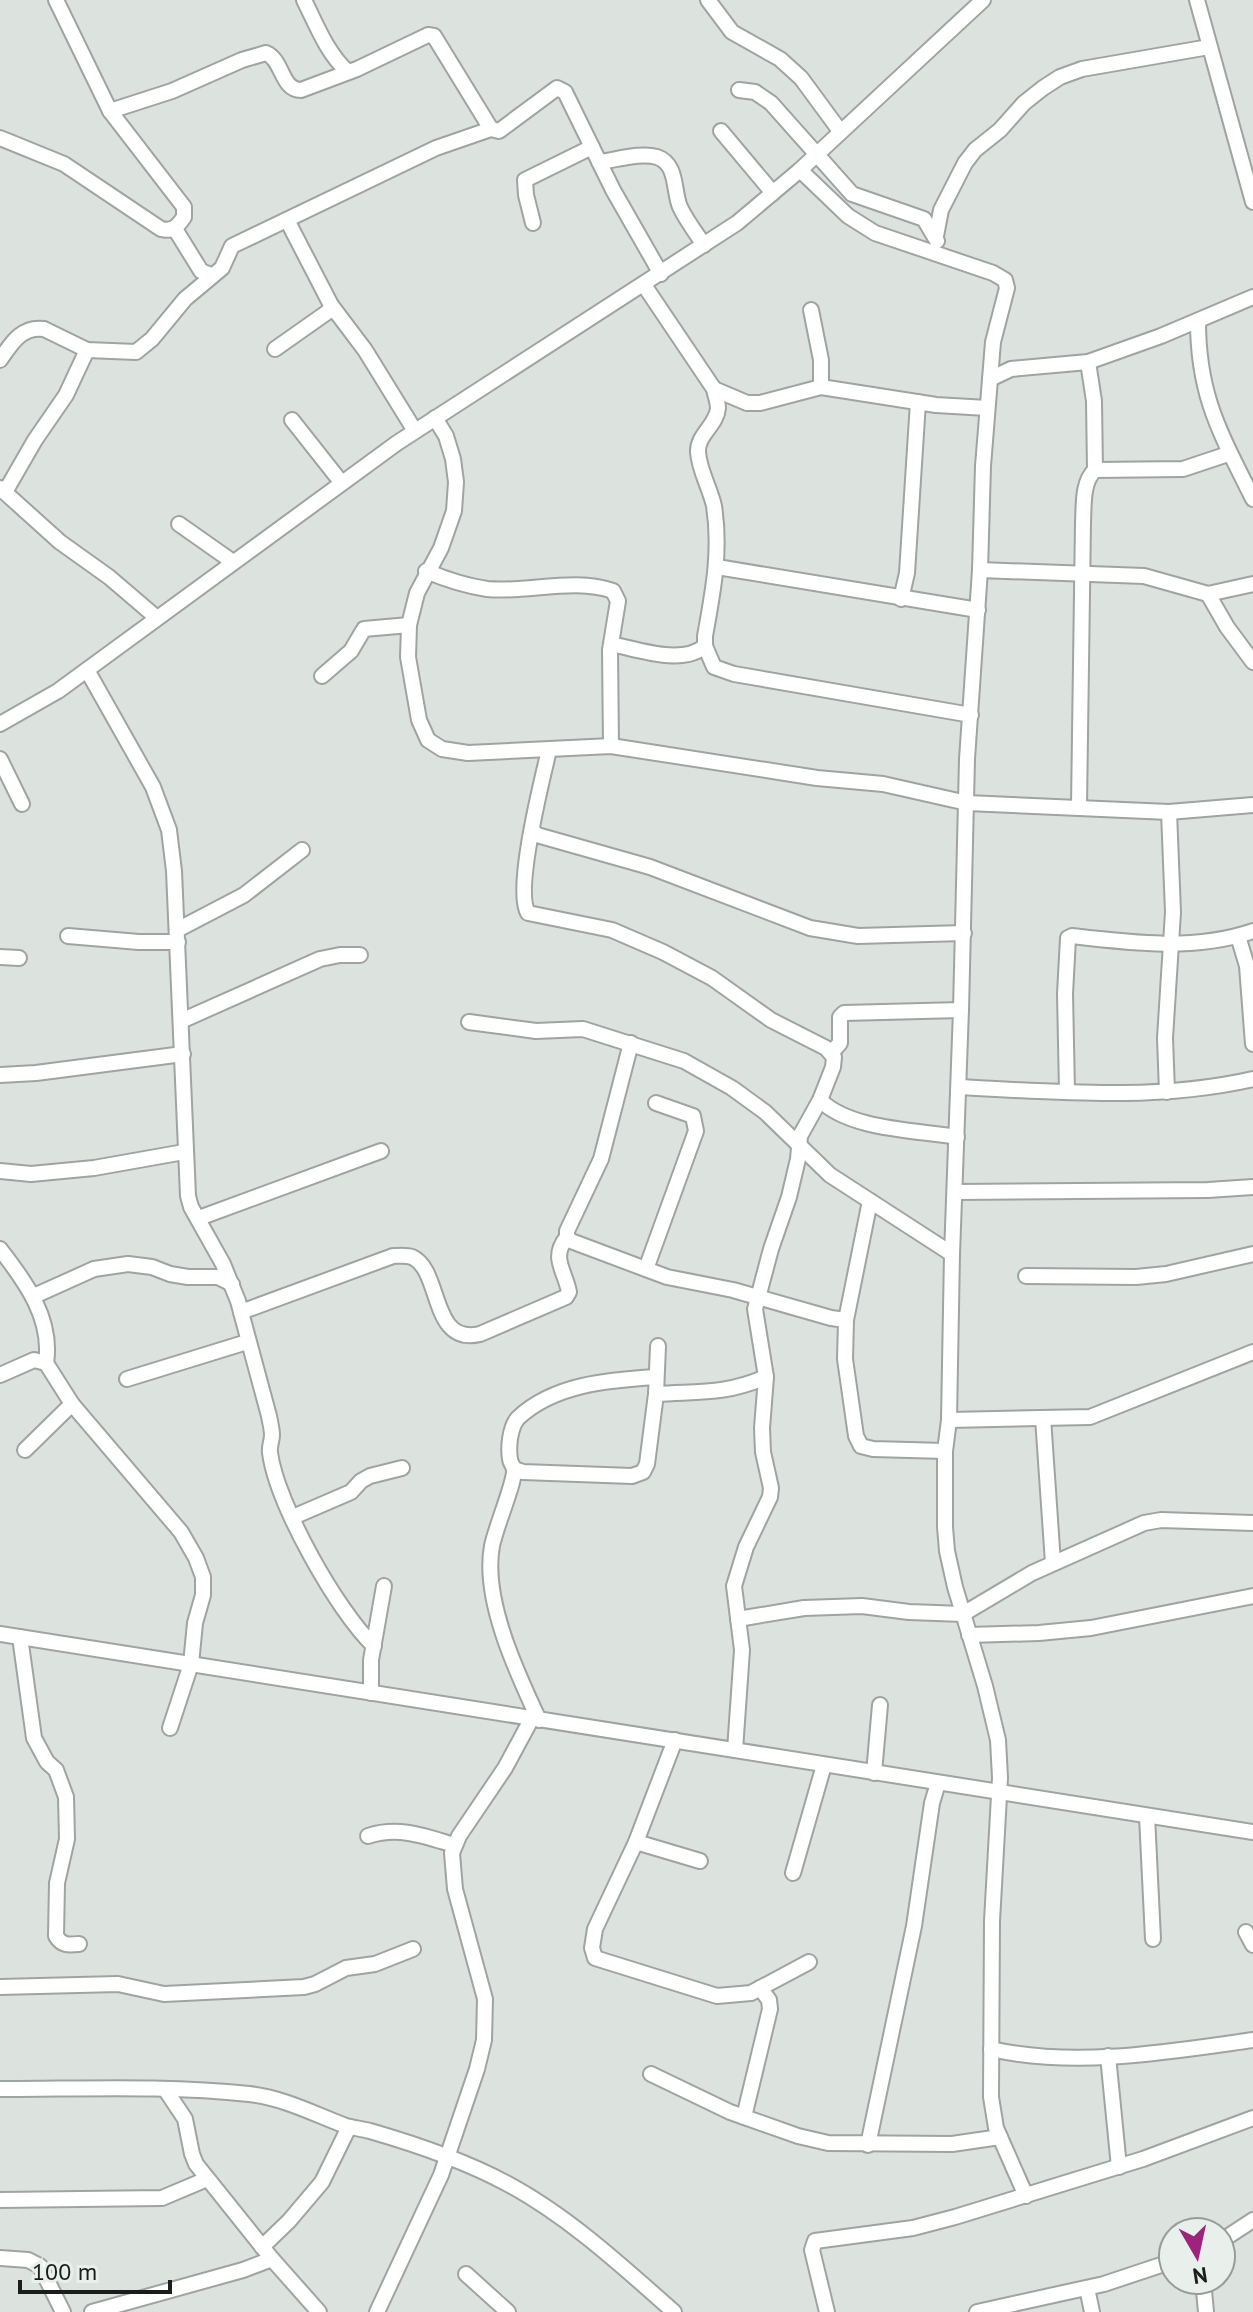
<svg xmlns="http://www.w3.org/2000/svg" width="1253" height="2312" viewBox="0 0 1253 2312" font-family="'PT Sans',sans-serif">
<rect width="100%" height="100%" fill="#dce3df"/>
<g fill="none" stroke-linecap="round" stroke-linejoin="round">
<g stroke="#9ea4a1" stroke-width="18">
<g id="minor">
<path d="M304 0C316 24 327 53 347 71"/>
<path d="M708 0 732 32 780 59 801 78 840 131"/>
<path d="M1197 0 1253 202"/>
<path d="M739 90 755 92 771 103 852 194 924 219 937 241"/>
<path d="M110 111 172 91 242 60 266 53C283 60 281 90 301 90L357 69 428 35 434 36 491 129"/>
<path d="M721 131 773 193"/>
<path d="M0 138 64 164 161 229C173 232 178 226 184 217V207L110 111 56 0"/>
<path d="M599 162C616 160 641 152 657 157 678 164 673 191 680 207 686 220 696 233 704 245"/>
<path d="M800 170 848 216 875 233 993 273 1005 280 1007 288 993 342 983 466 980 570 967 759 961 1010 952 1254 949 1420 945 1451V1527L947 1551 955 1587 985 1686 998 1740 1000 1778 992 1921 991 2097 996 2128 1026 2196"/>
<path d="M533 223 526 195 525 180 592 147"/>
<path d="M175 229 201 271 211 275"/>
<path d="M936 236 941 210 965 163 975 150 1000 130 1024 103 1043 88 1060 77 1082 69 1209 47"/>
<path d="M644 285 714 389C715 395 718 402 718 408 717 425 697 435 698 452 699 470 710 488 714 506 721 551 713 592 705 636V646L714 667 734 674 971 715"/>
<path d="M331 305 365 350 415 431"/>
<path d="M811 310 821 360V387"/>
<path d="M1198 321C1198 397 1221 434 1253 499"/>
<path d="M275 349 329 311 331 305 287 220"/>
<path d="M0 360C11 344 21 326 44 329L87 350 136 352 152 339 185 299 222 268 232 246 436 148 491 129 499 131 557 88 565 92 613 190 661 274"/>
<path d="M990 379 1011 369 1088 362 1161 336 1253 297"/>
<path d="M714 389 747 403H760L821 387 936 405 987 408"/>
<path d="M435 418 446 436 453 459 456 482 454 511 441 548 417 593 409 625 408 657 419 720 428 740 442 749 468 753 611 746 817 778 883 784 967 803 1169 812 1253 805"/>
<path d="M292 420 341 482"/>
<path d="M1095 470 1183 469 1228 454"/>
<path d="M0 488 60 542 109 577 157 618"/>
<path d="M5 492 35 440 66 395 87 350"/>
<path d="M179 524 233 562"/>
<path d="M717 567 978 610"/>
<path d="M980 570 1144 576 1208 594 1253 584"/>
<path d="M426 571C445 579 467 586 487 589 526 593 576 577 613 591L618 601 610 650 611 746"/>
<path d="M1208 594 1227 627 1253 662"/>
<path d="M901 599 907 573 918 402"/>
<path d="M611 644C637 649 682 666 705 646"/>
<path d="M87 670 153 787 169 830 174 871 188 1196 191 1207 223 1264 238 1301 269 1416C270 1422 272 1429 272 1435 272 1441 269 1446 270 1453 277 1504 337 1611 374 1646"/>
<path d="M322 676 351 651 364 629 409 625"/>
<path d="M0 724 58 691 397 443 737 223 800 170 983 0"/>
<path d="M549 750C542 780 514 890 528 913L612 930 663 952 712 978 771 1020 826 1048 834 1057 833 1067 820 1100 800 1136 798 1159 789 1197 771 1249 755 1309 766 1377 762 1428 763 1452 771 1488 770 1497 746 1547 734 1586 742 1650 735 1750"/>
<path d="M0 759 22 804"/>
<path d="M1079 806 1083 522C1084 505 1082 482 1095 470L1094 401 1088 362"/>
<path d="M532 830 537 835 650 867 810 928 858 936 964 933"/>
<path d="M177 930 244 895 302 850"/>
<path d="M68 936 139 942H178"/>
<path d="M1238 936 1247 966 1253 1044"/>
<path d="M0 957 19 958"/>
<path d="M181 1021 320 959 340 955H360"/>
<path d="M469 1022 536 1031 583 1029 684 1061 732 1088 765 1112 830 1175 952 1254"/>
<path d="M832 1052 840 1043V1017L844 1013 961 1010"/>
<path d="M0 1075 36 1073 183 1054"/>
<path d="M959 1087C1056 1092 1157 1101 1253 1079"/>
<path d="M1067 1091 1065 994 1068 938 1072 936C1131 943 1195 951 1253 931"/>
<path d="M1167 1092 1165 1038 1173 912 1169 812"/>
<path d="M820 1100C850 1130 916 1130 957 1137"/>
<path d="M0 1171 31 1174 94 1168 184 1152"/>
<path d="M955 1192 1208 1190 1253 1187"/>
<path d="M870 1201 846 1320 845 1359 856 1436 861 1446 873 1449 945 1451"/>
<path d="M199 1218 381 1151"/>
<path d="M567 1237 571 1241 667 1277 733 1290 831 1318 846 1320"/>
<path d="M0 1249C25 1281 53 1319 46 1363"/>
<path d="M646 1269 696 1131 693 1116 656 1103"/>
<path d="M1026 1276 1136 1277 1166 1274 1253 1254"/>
<path d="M34 1296 94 1269 128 1264 152 1267 170 1274 188 1277H218L232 1284"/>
<path d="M241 1312 393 1256C399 1256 406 1255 412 1257 442 1270 430 1346 480 1334L566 1297 569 1292C565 1270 550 1258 567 1237V1231L601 1159 631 1043"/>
<path d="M0 1375 34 1360 46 1363 72 1404 181 1532 196 1558 203 1577V1595L195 1623 191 1664 170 1728"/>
<path d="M127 1379 247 1342"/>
<path d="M656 1394C699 1391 724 1395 766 1377"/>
<path d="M1043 1418 1053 1563"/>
<path d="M949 1420 1090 1417 1253 1352"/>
<path d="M25 1450 72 1404"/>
<path d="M514 1469 523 1472 632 1476 643 1472 647 1464 656 1394 658 1346"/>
<path d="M293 1517 351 1492 361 1481 370 1476 402 1468"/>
<path d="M738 1619 804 1608 862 1606 909 1612 963 1614 1032 1573 1144 1523 1161 1520 1253 1523"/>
<path d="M0 1634 1253 1832"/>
<path d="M969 1635 1039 1633 1091 1628 1253 1596"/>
<path d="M20 1637 34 1738 47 1762 56 1770 66 1797 67 1839 57 1883 56 1936C62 1946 69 1945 79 1944"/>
<path d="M371 1693V1660L384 1586"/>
<path d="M539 1720C517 1673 482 1599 492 1546 495 1529 515 1482 514 1470 514 1466 510 1463 510 1459 508 1447 510 1427 518 1418 554 1384 609 1380 656 1377"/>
<path d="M675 1740 636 1842 595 1929 592 1948 595 1958 717 1996 751 1993 809 1962"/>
<path d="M874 1773 880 1705"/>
<path d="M1147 1816 1153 1939"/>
<path d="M368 1836C399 1826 424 1836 454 1845"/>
<path d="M636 1842 700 1861"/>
<path d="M793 1873 824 1765"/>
<path d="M1246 1932 1253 1945"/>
<path d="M0 1987 118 1984 164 1994 304 1987 315 1984 346 1968 375 1964 413 1949"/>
<path d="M991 2049C1075 2068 1168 2052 1253 2040"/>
<path d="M1108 2056 1119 2167"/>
<path d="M651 2074 730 2112 798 2136 828 2143 952 2144 1000 2137"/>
<path d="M0 2089C83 2089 166 2085 249 2094 284 2098 314 2114 346 2126 354 2128 362 2129 370 2131 415 2144 465 2161 506 2183 568 2216 622 2266 674 2312"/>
<path d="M165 2089 185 2119 192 2154 196 2164 272 2259 319 2312"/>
<path d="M744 2117 770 2009 769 2000 760 1988"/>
<path d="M868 2145 914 1926 932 1803 938 1783"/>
<path d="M0 2200 162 2198 207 2179"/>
<path d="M1221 2241 1253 2220"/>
<path d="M262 2247 289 2221 322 2182 349 2127"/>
<path d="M0 2258 28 2260 40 2266 63 2312"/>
<path d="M466 2274 508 2312"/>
<path d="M1203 2280 1206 2312"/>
<path d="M1087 2288 1092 2312"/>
<path d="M92 2312 243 2270 272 2259"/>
<path d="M377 2312 441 2175 477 2069 484 2040 485 1999 455 1889 452 1853 459 1836 505 1768 532 1718"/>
<path d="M827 2312 812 2250 815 2241 913 2228 955 2217 1143 2159 1253 2118"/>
<path d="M977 2312 1104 2284 1173 2261"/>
</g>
</g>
<use href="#minor" stroke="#fff" stroke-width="14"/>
</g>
<g transform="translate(1197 2256) rotate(171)"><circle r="38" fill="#e9f0ec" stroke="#969c98" stroke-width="2"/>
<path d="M0-6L14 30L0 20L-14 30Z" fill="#9d247d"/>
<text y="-12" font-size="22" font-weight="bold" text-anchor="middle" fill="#1a1d1b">N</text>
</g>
<path d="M20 2280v12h150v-12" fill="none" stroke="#1a1d1b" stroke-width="4"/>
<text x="32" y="2280" font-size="24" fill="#1a1d1b" stroke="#e9f0ec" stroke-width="6" paint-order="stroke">100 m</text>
</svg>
